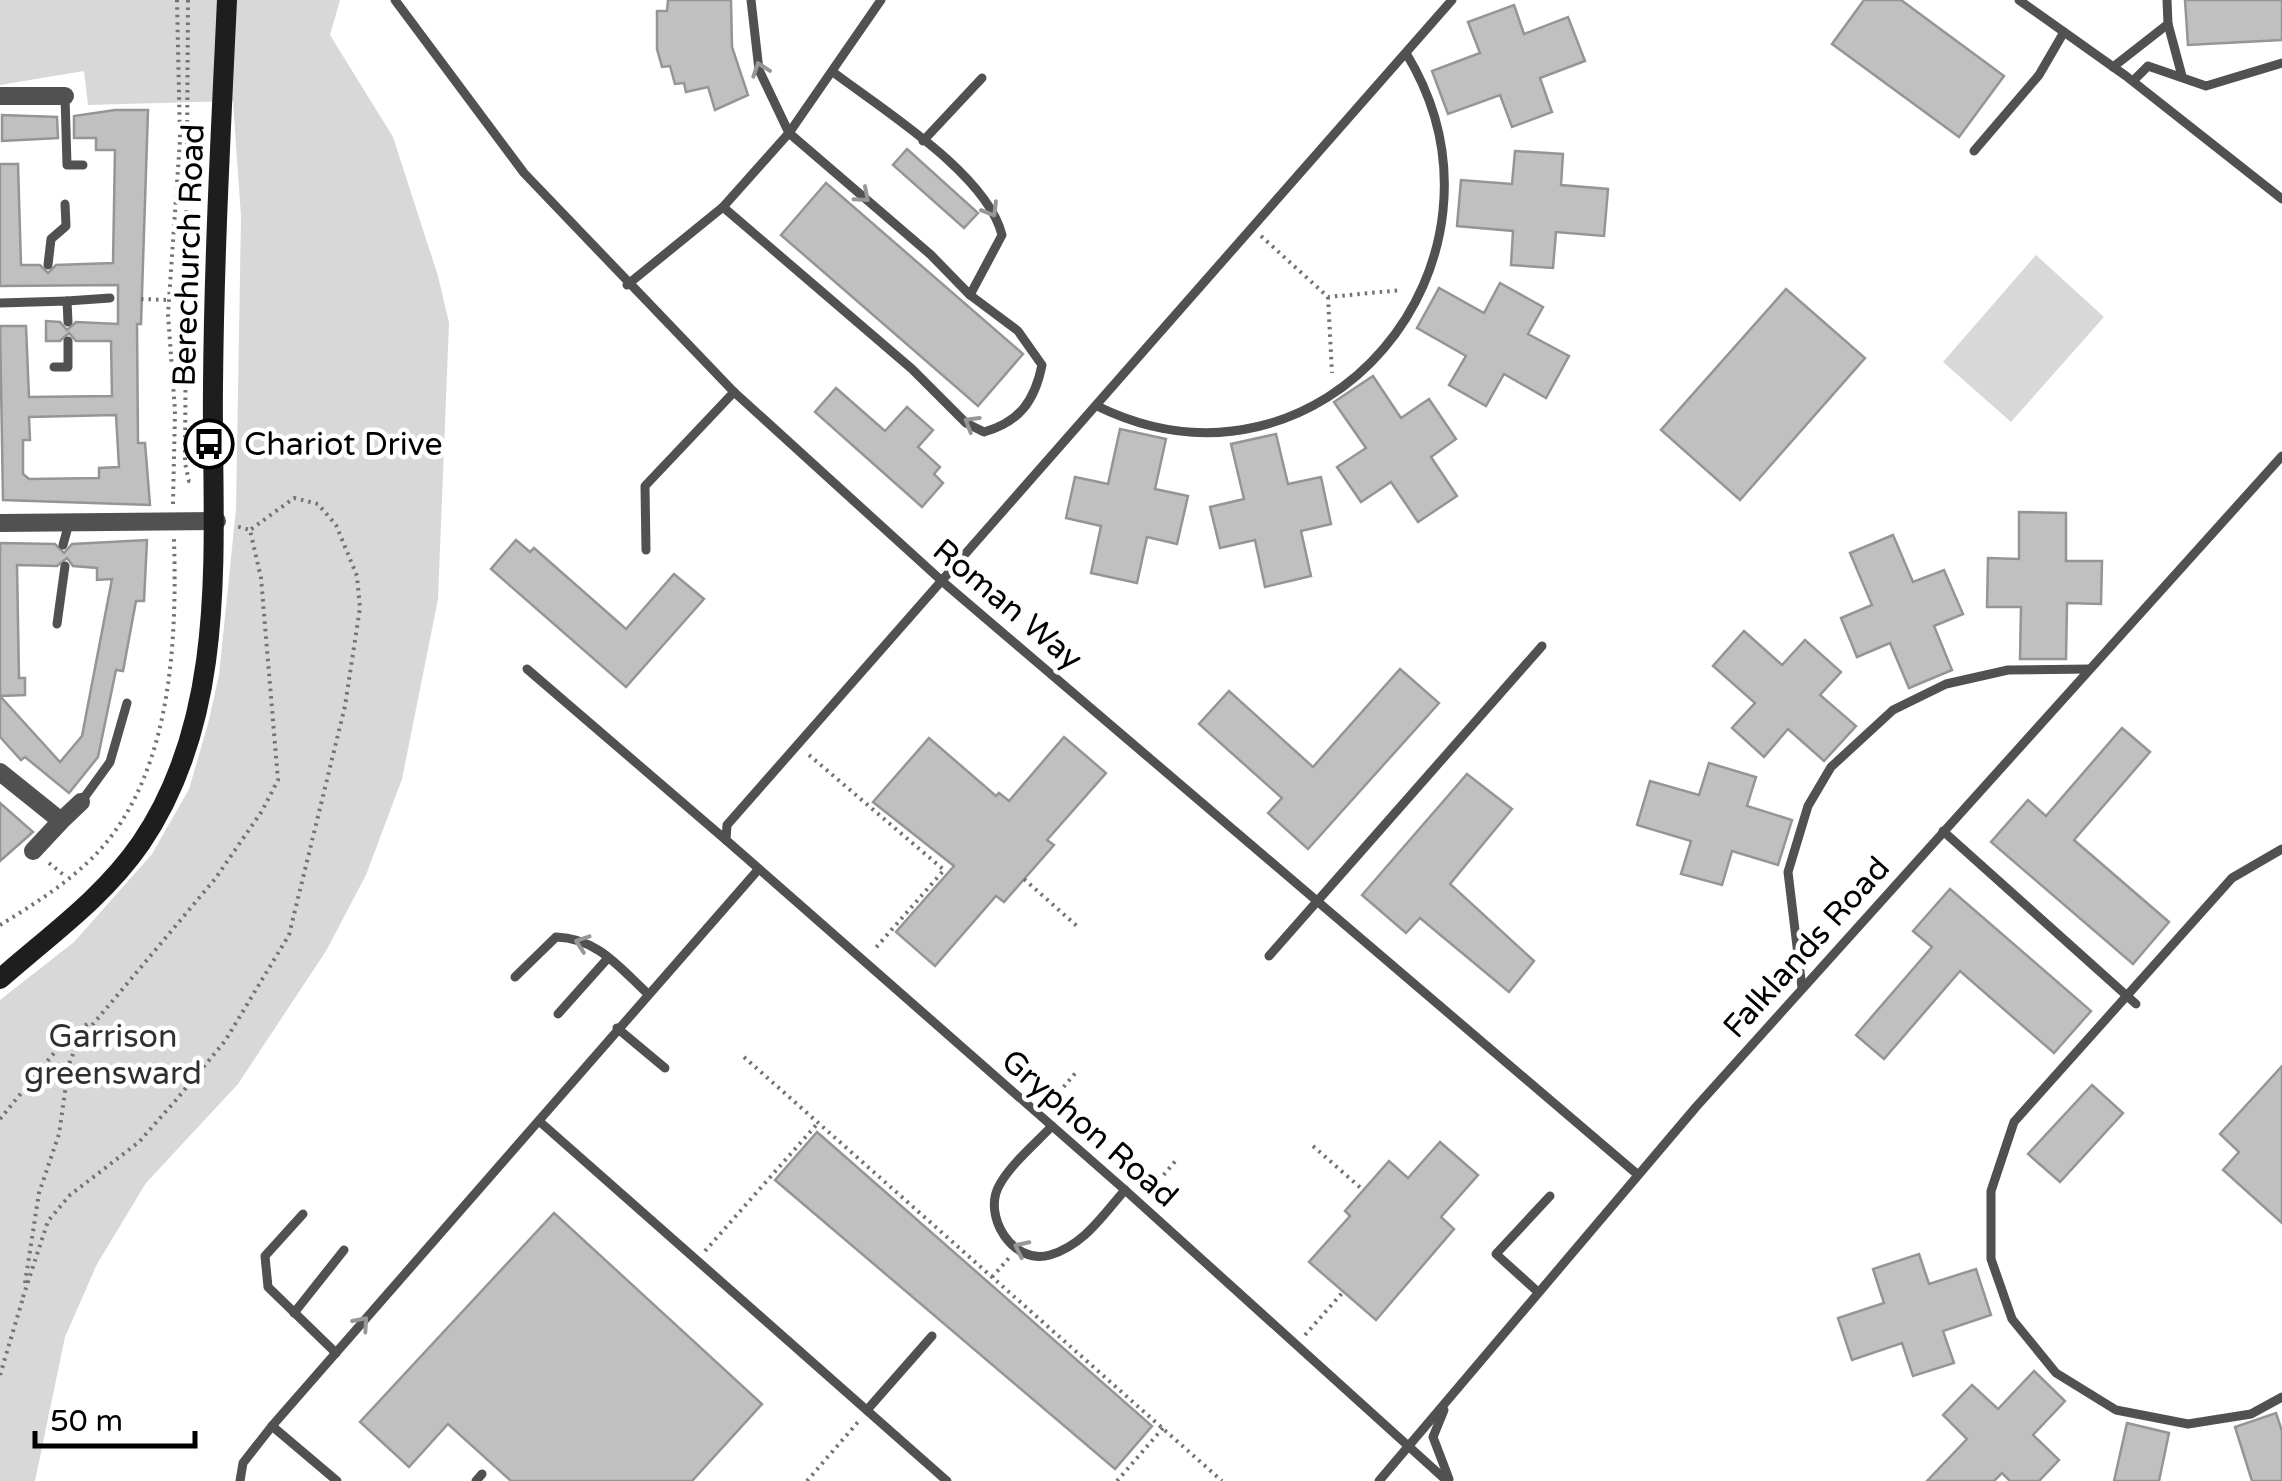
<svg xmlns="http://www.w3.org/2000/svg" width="2282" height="1481" viewBox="0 0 2282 1481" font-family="'Varela Round',sans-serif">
<rect width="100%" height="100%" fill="#fff"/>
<g fill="#d8d8d8">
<path d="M0 0H340L330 35 393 137 438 276 449 323 438 599 402 779 366 875 326 951 238 1084 146 1183 97 1264 65 1337 35 1481H0V1000L74 942 152 854 189 789 208 724 219 675 236 509 241 217 233 101 88 105 84 71 0 85Z"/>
<path d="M2036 255 2104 317 2011 422 1943 362Z"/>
</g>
<g fill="#c0c0c0" stroke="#959595" stroke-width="2.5" fill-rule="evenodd">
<path d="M668 0H731L732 47 748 95 715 110 708 87 686 92 684 83 675 84 670 66 662 67 657 49V11H667Z"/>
<path d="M1864 0H1901L2004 76 1959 137 1832 44Z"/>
<path d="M2185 0H2282V40L2188 45Z"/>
<path d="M1514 5 1524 34 1568 17 1585 61 1540 78 1552 112 1512 127 1500 95 1448 114 1432 71 1480 53 1468 22Z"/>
<path d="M115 110H148L141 324H137L138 443H145L150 505 3 500 0 326H26L29 397 112 396 111 341H76L69 333 60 341H46V321L60 322 67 330 76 322 118 324V285L0 286V164H18L21 265H40L48 273 56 265 113 263 115 150H96V138H74V116ZM116 415 119 467 99 468V478L29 479 23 474V440H30L29 417Z"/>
<path d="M2 115 57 117 58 138 2 141Z"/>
<path d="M907 149 978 213 964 228 893 165Z"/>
<path d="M1515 151 1563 154 1561 185 1608 189 1604 236 1556 232 1553 268 1511 265 1513 231 1457 226 1461 180 1512 184Z"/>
<path d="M826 183 1023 354 978 406 781 235Z"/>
<path d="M1500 283 1543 307 1528 334 1569 356 1546 398 1504 374 1486 406 1449 385 1466 356 1417 328 1439 288 1484 313Z"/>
<path d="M1786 289 1865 358 1740 500 1661 430Z"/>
<path d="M1373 376 1401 418 1429 399 1456 439 1431 457 1457 496 1418 522 1391 482 1361 502 1337 467 1366 448 1334 402Z"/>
<path d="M836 388 885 431 907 407 933 430 918 447 940 467 934 474 943 483 922 507 815 412Z"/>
<path d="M1120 429 1166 439 1155 489 1188 496 1177 544 1147 537 1137 583 1091 573 1101 526 1066 518 1075 477 1108 484Z"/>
<path d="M1276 434 1288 484 1321 477 1331 524 1301 531 1311 576 1265 587 1255 540 1220 548 1210 507 1244 499 1231 444Z"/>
<path d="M2019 512 2066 513V561H2102L2101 604 2067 603 2066 659H2020L2021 607H1987L1988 558 2019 559Z"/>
<path d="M1893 535 1913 582 1944 570 1963 614 1934 626 1952 670 1909 688 1890 643 1857 657 1841 618 1872 605 1850 553Z"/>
<path d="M147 540 144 601H136L123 671 116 670 98 757 69 793 25 757 21 760 0 737V543L55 544 64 553 72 544ZM67 558 73 566 97 568V580L112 579 82 736 60 762 0 696 25 695V678H19L17 565 57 566Z"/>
<path d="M516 540 530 552 534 548 626 629 674 574 704 599 626 687 491 569Z"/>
<path d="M1744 631 1782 665 1805 640 1841 672 1820 695 1856 726 1824 761 1788 729 1764 757 1732 728 1755 703 1713 666Z"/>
<path d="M1400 669 1439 703 1308 849 1268 813 1282 798 1199 724 1229 691 1313 767Z"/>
<path d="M2122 728 2150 752 2074 840 2169 922 2133 964 1991 842 2028 800 2046 816Z"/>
<path d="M1064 737 1106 773 1047 840 1054 845 1004 902 996 896 935 966 896 932 954 866 873 802 929 738 996 796 999 793 1009 801Z"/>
<path d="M1709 763 1756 777 1747 806 1792 820 1778 865 1732 851 1722 885 1681 874 1691 841 1637 825 1650 781 1699 795Z"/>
<path d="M1467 774 1512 809 1450 884 1534 961 1509 992 1420 918 1406 933 1362 895Z"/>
<path d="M0 803 33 832 0 861Z"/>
<path d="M1950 889 2091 1011 2054 1053 1960 971 1884 1059 1856 1035 1932 947 1913 931Z"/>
<path d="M2282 1066V1223L2223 1170 2239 1152 2220 1134Z"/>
<path d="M2092 1085 2123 1113 2060 1182 2028 1154Z"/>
<path d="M817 1132 1152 1426 1115 1469 775 1180Z"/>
<path d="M1440 1142 1478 1175 1441 1217 1454 1229 1376 1320 1309 1262 1350 1216 1345 1211 1389 1161 1408 1178Z"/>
<path d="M554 1213 762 1404 692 1481H511L448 1424 409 1467 360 1422Z"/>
<path d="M1919 1254 1929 1284 1976 1269 1991 1315 1943 1331 1954 1363 1913 1376 1902 1343 1852 1360 1838 1318 1884 1303 1873 1269Z"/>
<path d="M2034 1371 2065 1401 2033 1435 2059 1460 2039 1481H2010L2002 1473 1994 1481H1927L1967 1439 1943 1415 1972 1385 1998 1409Z"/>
<path d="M2276 1413 2282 1431V1481H2252L2235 1427Z"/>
<path d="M2127 1423 2169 1433 2159 1481H2114Z"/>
</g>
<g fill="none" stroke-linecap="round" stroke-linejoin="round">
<g stroke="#737373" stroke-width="4" stroke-dasharray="2.5 5" stroke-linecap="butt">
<path d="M188 0 185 463 189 481H193"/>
<path d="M1261 236 1328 297 1402 290"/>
<path d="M1328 297 1332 373"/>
<path d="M141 299 168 300"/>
<path d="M173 504 175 411 168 314 180 140 177 0"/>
<path d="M809 755 944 870 873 951"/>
<path d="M49 863 65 876"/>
<path d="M1024 879 1078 927"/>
<path d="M0 925C33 905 71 881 98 852 172 772 177 641 174 539"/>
<path d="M744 1057 1222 1481"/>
<path d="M1049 1104 1078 1070"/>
<path d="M0 1119 68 1036 89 1023"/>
<path d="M1313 1146 1363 1190"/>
<path d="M1149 1192 1178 1158"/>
<path d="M705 1251 818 1123"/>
<path d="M992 1277 1009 1258"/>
<path d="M25 1283 39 1193 59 1134 69 1064 78 1042 215 879 262 811 278 780 261 578 250 530 236 526"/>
<path d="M23 1297 48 1221 70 1195 139 1142 176 1100 225 1041 289 935 345 706 360 608 357 576 336 525 318 504 294 498 250 530"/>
<path d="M1305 1335 1343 1292"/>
<path d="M0 1375 23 1298"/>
<path d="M807 1481 858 1422"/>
<path d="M1117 1481 1163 1428"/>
</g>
<g stroke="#515151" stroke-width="9">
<path d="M395 0 524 173 734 392 943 582 1637 1174"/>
<path d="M2019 0 2126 76 2282 199"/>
<path d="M2168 24 2182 76"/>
<path d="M2113 67 2168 24 2167 0"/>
<path d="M833 72C883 110 987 174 1002 235L970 295"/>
<path d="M2133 81 2148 66 2206 86 2282 63"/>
<path d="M65 96 67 165H83"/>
<path d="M923 141 982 78"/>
<path d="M1974 151 2039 75 2064 32"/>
<path d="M723 207 912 369 966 423 984 432C1020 422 1035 400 1042 365L1018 331 970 295 931 255 789 133 759 70 751 0"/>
<path d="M48 265 51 239 66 226 65 204"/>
<path d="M627 285 723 207 789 133 881 0"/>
<path d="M67 301 110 298"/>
<path d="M0 303 67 301 68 322"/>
<path d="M54 367H68V341"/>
<path d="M1097 406C1322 516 1533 261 1406 53"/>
<path d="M63 545 69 523"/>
<path d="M646 550 645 486 734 392"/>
<path d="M57 624 65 566"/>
<path d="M527 669 726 840"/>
<path d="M81 802 110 762 127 703"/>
<path d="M1943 831 2136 1004"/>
<path d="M2282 849 2232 878 2014 1122 1991 1191V1259L2012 1319 2056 1373 2116 1410 2188 1424 2251 1414 2282 1397"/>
<path d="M1269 956 1542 646"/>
<path d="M515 977 556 937C597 938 619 967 648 994"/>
<path d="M1802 988 1788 872 1808 806 1831 767 1893 710 1946 684 2008 670 2089 669"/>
<path d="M558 1014 608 958"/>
<path d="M617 1028 665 1068"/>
<path d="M539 1121 947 1481"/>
<path d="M1052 1126C1035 1144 1012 1163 1000 1184 981 1215 1013 1266 1050 1255 1084 1245 1103 1215 1125 1190"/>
<path d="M303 1214 265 1256 268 1287 336 1353"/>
<path d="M1538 1292 1496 1254 1550 1196"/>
<path d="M294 1313 344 1250"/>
<path d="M867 1410 932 1336"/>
<path d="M1444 1410 1433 1437 1449 1479"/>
<path d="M272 1426 337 1481"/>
<path d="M240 1481 243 1463 272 1426 757 871"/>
<path d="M476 1481 482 1474"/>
<path d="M1379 1481 1696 1107 2282 456"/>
<path d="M1447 1481 1125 1190 726 840 727 825 1452 0"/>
</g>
<g stroke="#515151" stroke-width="18">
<path d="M0 96H65"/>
<path d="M0 523 217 521"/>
<path d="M0 772 61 821 81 802"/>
<path d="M33 851 61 821"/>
</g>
<path stroke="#1e1e1e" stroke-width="20" d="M0 979C50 935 103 898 141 843 232 709 211 537 213 386 214 257 221 128 227 0"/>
</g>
<defs><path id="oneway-chevron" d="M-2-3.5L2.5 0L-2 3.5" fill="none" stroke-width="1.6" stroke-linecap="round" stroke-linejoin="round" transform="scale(2.5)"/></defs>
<g stroke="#979797">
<use href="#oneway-chevron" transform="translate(760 69) rotate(-109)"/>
<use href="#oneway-chevron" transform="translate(863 196) rotate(41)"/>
<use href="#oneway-chevron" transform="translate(991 210) rotate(59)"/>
<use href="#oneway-chevron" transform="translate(971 423) rotate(-149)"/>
<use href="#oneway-chevron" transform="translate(582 943) rotate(-161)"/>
<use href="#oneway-chevron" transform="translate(1021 1248) rotate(-154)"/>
<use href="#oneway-chevron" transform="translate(362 1323) rotate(-49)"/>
</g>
<defs>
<g id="bus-ring" transform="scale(2.5)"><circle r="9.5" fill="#fff" stroke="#000" stroke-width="1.5"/><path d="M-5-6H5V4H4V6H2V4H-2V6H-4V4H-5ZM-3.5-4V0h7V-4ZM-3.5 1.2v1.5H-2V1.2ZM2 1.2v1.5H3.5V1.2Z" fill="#000"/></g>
</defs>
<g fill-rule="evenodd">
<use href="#bus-ring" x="209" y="444"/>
</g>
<g text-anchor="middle" stroke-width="9" stroke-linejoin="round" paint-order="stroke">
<g font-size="32" fill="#000" stroke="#fff">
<text transform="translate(188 255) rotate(-88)" y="11">Berechurch Road</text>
<text transform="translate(1008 604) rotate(40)" y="11">Roman Way</text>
<text transform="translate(1806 947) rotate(-48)" y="11">Falklands Road</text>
<text transform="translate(1090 1128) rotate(41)" y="11">Gryphon Road</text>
</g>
<g font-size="32" fill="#000" stroke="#fff" text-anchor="start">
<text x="244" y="455">Chariot Drive</text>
</g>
<g font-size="32" fill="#2f2f2f" stroke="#fff">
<text x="113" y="1047">Garrison<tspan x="113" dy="37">greensward</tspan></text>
</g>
</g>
<path d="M35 1431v15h160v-15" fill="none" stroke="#000000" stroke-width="5"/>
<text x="50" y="1431" font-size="30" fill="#000000" stroke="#ffffff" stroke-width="8" paint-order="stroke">50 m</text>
</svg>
